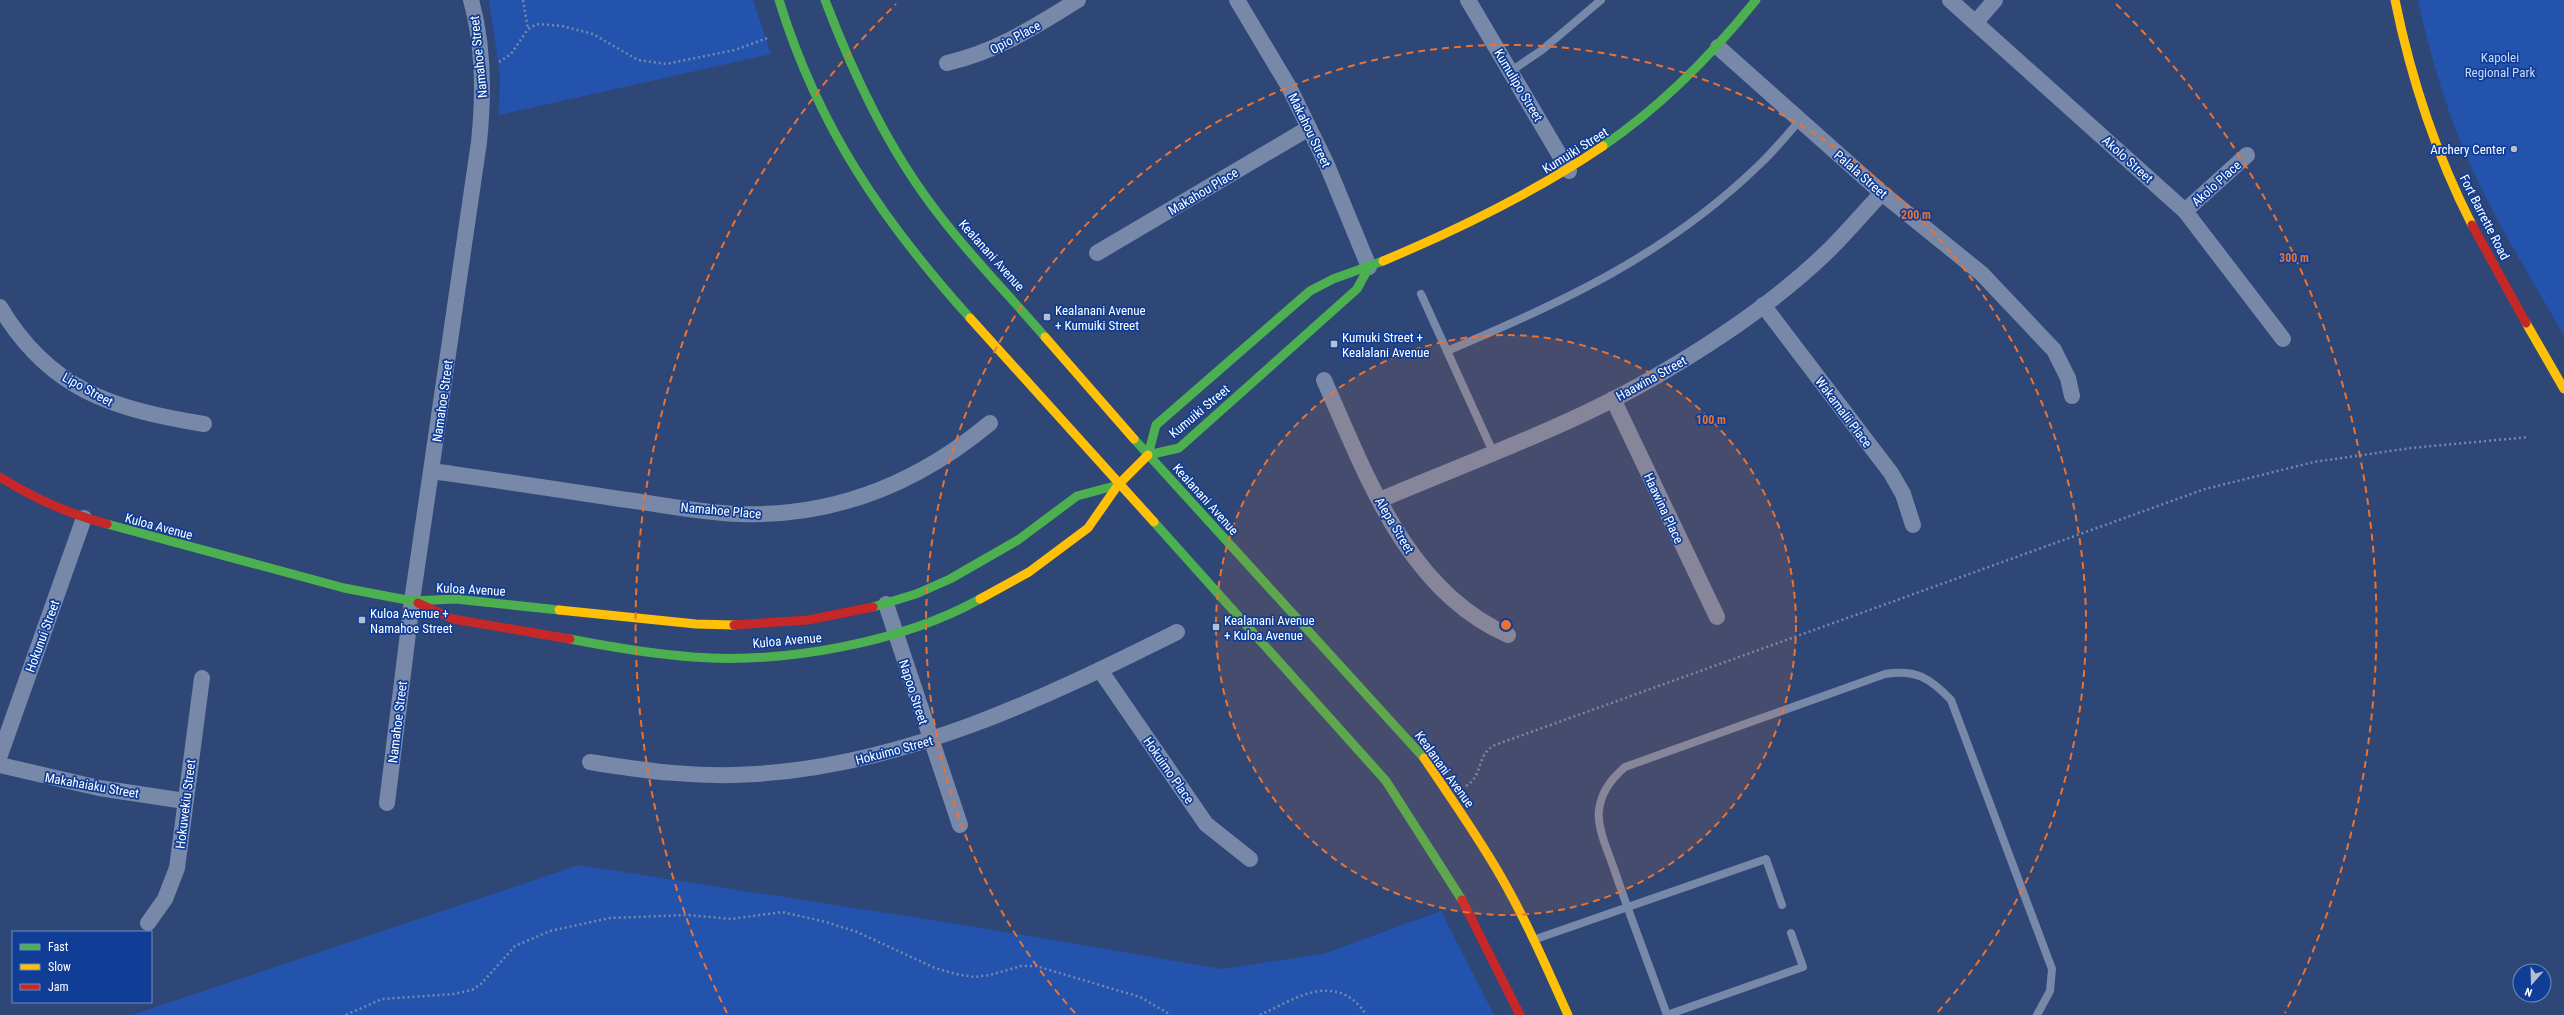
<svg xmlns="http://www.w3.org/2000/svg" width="2564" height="1015" viewBox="0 0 2564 1015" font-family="'Roboto Condensed',sans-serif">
<rect width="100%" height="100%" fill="#2f4777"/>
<g fill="#2453ad">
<path d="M489 0H753L771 54 499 115 500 74Z"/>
<path d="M2418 0H2564V336C2533 281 2499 227 2473 171 2448 116 2431 59 2418 0Z"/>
<path d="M579 865 976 927 1222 969 1323 954 1441 911 1494 1015H132Z"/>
</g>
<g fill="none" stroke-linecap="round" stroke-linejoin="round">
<g stroke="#7888a9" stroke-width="2.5" stroke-dasharray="2 3" stroke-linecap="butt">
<path d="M523 0 528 29"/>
<path d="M499 62 511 54 528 29 537 24 562 26 593 34 638 60 666 64 735 50 770 37"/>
<path d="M1466 786C1484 775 1476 754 1495 745L2205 489 2314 462 2411 448 2529 437"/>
<path d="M346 1015 382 999 454 994 472 990 481 984 515 946 550 931 610 918 688 915 731 919 782 912 826 922 857 932 935 968 956 974 974 977 990 975 1021 966H1036L1140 997 1171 1015"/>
<path d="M1260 1015C1289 1002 1322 978 1352 999 1357 1003 1363 1009 1366 1015"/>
</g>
<g stroke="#7888a9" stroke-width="8">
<path d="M1511 71 1542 50 1601 0"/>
<path d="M1421 294 1493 452"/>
<path d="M1447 351C1564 302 1667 254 1759 165 1774 151 1787 135 1800 120"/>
<path d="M1533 940 1766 859 1782 905"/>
<path d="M1667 1015C1649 965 1630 916 1613 866 1607 849 1597 828 1599 810 1601 792 1612 778 1625 767L1885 674C1916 669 1930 678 1951 700L2052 969 2050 991 2037 1015"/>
<path d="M1667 1015 1803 967 1791 933"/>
</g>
<g stroke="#7888a9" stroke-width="16">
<path d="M1237 0 1289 87 1327 165 1369 267"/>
<path d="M1468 0 1569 171"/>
<path d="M1950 0 2185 211 2283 339"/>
<path d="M1976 22 1995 0"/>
<path d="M1718 47 1882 193 1982 274 2054 350 2068 378 2072 396"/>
<path d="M947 63C998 51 1034 27 1078 0"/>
<path d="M2185 211 2247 155"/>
<path d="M1097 253 1309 128"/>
<path d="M1763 305 1891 473 1903 494 1913 525"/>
<path d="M0 307C50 391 114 409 204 424"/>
<path d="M1324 380C1366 474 1406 590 1508 635"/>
<path d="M1613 399 1717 617"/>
<path d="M432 471C494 480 557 489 620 499 660 504 700 513 740 514 834 517 918 483 990 423"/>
<path d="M1380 500C1471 461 1573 425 1658 375 1718 340 1779 299 1829 250 1847 232 1864 212 1882 193"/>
<path d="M886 604 960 825"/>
<path d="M1100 670 1206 824 1250 859"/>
<path d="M0 755 84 518"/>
<path d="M590 762C645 771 700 778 756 774 907 764 1043 699 1177 632"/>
<path d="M0 765 99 788 185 801"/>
<path d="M387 803 412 601 479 142C484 94 484 46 471 0"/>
<path d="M148 923 165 899 177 868 202 678"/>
</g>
<g stroke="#4caf50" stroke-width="9">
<path d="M779 0C818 127 882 220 970 318"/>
<path d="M825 0C854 76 889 151 940 216 972 258 1010 296 1045 337"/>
<path d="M1603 146C1662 106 1711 56 1756 0"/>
<path d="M1134 439 1424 758"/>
<path d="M1148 455 1156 425 1310 291 1333 279 1383 261"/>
<path d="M1148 455 1179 448 1357 289 1369 267"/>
<path d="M1154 522 1386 781 1462 900"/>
<path d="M107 524 344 588 412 601 455 599 559 610"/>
<path d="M873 607 916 594 950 579 1018 540 1077 496 1118 485"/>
<path d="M570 639C611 647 652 654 693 657 783 664 901 643 980 599"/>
</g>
<g stroke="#ffc107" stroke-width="9">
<path d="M2395 0C2411 79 2436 154 2472 225"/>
<path d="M1383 261C1459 229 1534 193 1603 146"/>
<path d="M970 318 1154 522"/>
<path d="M2526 323 2564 389"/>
<path d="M1045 337 1134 439"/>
<path d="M980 599 1029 572 1088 528 1118 485 1148 455"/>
<path d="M559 610 696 624 734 625"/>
<path d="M1424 758C1450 797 1477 835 1500 875 1526 920 1547 968 1568 1015"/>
</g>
<g stroke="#c62828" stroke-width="9">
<path d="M2472 225 2526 323"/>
<path d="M0 477C33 498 69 514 107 524"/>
<path d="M418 603 453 619 570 639"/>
<path d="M734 625 808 620 873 607"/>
<path d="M1462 900 1520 1015"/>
</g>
</g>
<circle cx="1506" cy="625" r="290" fill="#eb7230" fill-opacity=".12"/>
<g fill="none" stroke="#eb7230" stroke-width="2" stroke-dasharray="7 5">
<circle cx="1506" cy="625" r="290"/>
<path d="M1075 1013A580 580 0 1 1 1937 1013"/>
<path d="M727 1013A870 870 0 0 1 896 4M2116 4A870 870 0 0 1 2285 1013"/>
</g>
<g fill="#b6bfcf" stroke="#103d96" stroke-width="1.5">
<circle cx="2514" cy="149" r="4"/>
<rect x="1043" y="313" width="8" height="8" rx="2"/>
<rect x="1330" y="340" width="8" height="8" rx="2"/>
<rect x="358" y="616" width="8" height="8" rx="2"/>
<rect x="1212" y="623" width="8" height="8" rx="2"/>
</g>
<g text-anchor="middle" stroke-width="3.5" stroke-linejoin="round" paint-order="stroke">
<g font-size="13" fill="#fff" stroke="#103d96">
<text transform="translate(1015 37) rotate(-28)" y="5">Opio Place</text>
<text transform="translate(478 57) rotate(-96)" y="5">Namahoe Street</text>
<text transform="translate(1519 85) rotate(59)" y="5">Kumulipo Street</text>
<text transform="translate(1310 130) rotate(64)" y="5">Makahou Street</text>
<text transform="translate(1575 150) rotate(-32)" y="5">Kumuiki Street</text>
<text transform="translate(2128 159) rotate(42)" y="5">Akolo Street</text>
<text transform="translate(1861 174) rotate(41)" y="5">Palala Street</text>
<text transform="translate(2216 183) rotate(-42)" y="5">Akolo Place</text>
<text transform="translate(1203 191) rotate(-31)" y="5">Makahou Place</text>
<text transform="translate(2485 217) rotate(63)" y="5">Fort Barrette Road</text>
<text transform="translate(992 255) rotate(48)" y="5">Kealanani Avenue</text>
<text transform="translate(1651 378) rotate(-29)" y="5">Haawina Street</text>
<text transform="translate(88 389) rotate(29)" y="5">Lipo Street</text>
<text transform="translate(442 401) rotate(-82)" y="5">Namahoe Street</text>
<text transform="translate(1199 411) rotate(-40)" y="5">Kumuiki Street</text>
<text transform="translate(1844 412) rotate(53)" y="5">Wakamalii Place</text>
<text transform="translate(1206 499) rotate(48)" y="5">Kealanani Avenue</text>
<text transform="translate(1664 508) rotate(65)" y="5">Haawina Place</text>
<text transform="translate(721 510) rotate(5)" y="5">Namahoe Place</text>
<text transform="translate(1395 525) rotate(59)" y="5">Alepa Street</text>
<text transform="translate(159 526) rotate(15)" y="5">Kuloa Avenue</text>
<text transform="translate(471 589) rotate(3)" y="5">Kuloa Avenue</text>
<text transform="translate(42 636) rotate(-70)" y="5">Hokunui Street</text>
<text transform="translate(787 640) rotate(-5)" y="5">Kuloa Avenue</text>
<text transform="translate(914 692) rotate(72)" y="5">Napoo Street</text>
<text transform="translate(397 722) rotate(-83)" y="5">Namahoe Street</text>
<text transform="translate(894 750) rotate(-15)" y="5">Hokuimo Street</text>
<text transform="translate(1445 769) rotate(54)" y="5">Kealanani Avenue</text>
<text transform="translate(1169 770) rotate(55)" y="5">Hokuimo Place</text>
<text transform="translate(92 785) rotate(10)" y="5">Makahaiaku Street</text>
<text transform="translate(185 804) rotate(-83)" y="5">Hokuwekiu Street</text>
</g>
<g font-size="13" fill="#c7dafe" stroke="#103d96">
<text x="2500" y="62">Kapolei<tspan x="2500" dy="15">Regional Park</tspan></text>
</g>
<g font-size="13" fill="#fff" stroke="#103d96" text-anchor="start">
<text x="2506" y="154" text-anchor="end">Archery Center</text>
<text x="1055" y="315">Kealanani Avenue<tspan x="1055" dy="15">+ Kumuiki Street</tspan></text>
<text x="1342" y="342">Kumuki Street +<tspan x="1342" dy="15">Kealalani Avenue</tspan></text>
<text x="370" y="618">Kuloa Avenue +<tspan x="370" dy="15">Namahoe Street</tspan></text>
<text x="1224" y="625">Kealanani Avenue<tspan x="1224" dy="15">+ Kuloa Avenue</tspan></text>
</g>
</g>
<circle cx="1506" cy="625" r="6" fill="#eb7230" stroke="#103d96" stroke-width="2"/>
<g font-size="12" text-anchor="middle" font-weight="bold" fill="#eb7230" stroke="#103d96" stroke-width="3.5" stroke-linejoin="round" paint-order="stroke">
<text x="1916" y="219">200 m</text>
<text x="2294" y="262">300 m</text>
<text x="1711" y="424">100 m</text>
</g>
<rect x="12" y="931" width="140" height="72" fill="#103d96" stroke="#708bc0"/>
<rect x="20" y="944" width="20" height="6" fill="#4caf50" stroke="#708bc0"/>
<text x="48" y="951" font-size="12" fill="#ffffff">Fast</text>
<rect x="20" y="964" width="20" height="6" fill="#ffc107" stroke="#708bc0"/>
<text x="48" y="971" font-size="12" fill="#ffffff">Slow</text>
<rect x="20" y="984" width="20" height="6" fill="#c62828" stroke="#708bc0"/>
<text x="48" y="991" font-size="12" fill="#ffffff">Jam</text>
<g transform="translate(2532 983) rotate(200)"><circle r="19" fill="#103d96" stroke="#708bc0"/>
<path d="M0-3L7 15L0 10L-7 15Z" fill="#b6bfcf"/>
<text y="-6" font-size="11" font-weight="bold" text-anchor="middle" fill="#ffffff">N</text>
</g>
</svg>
